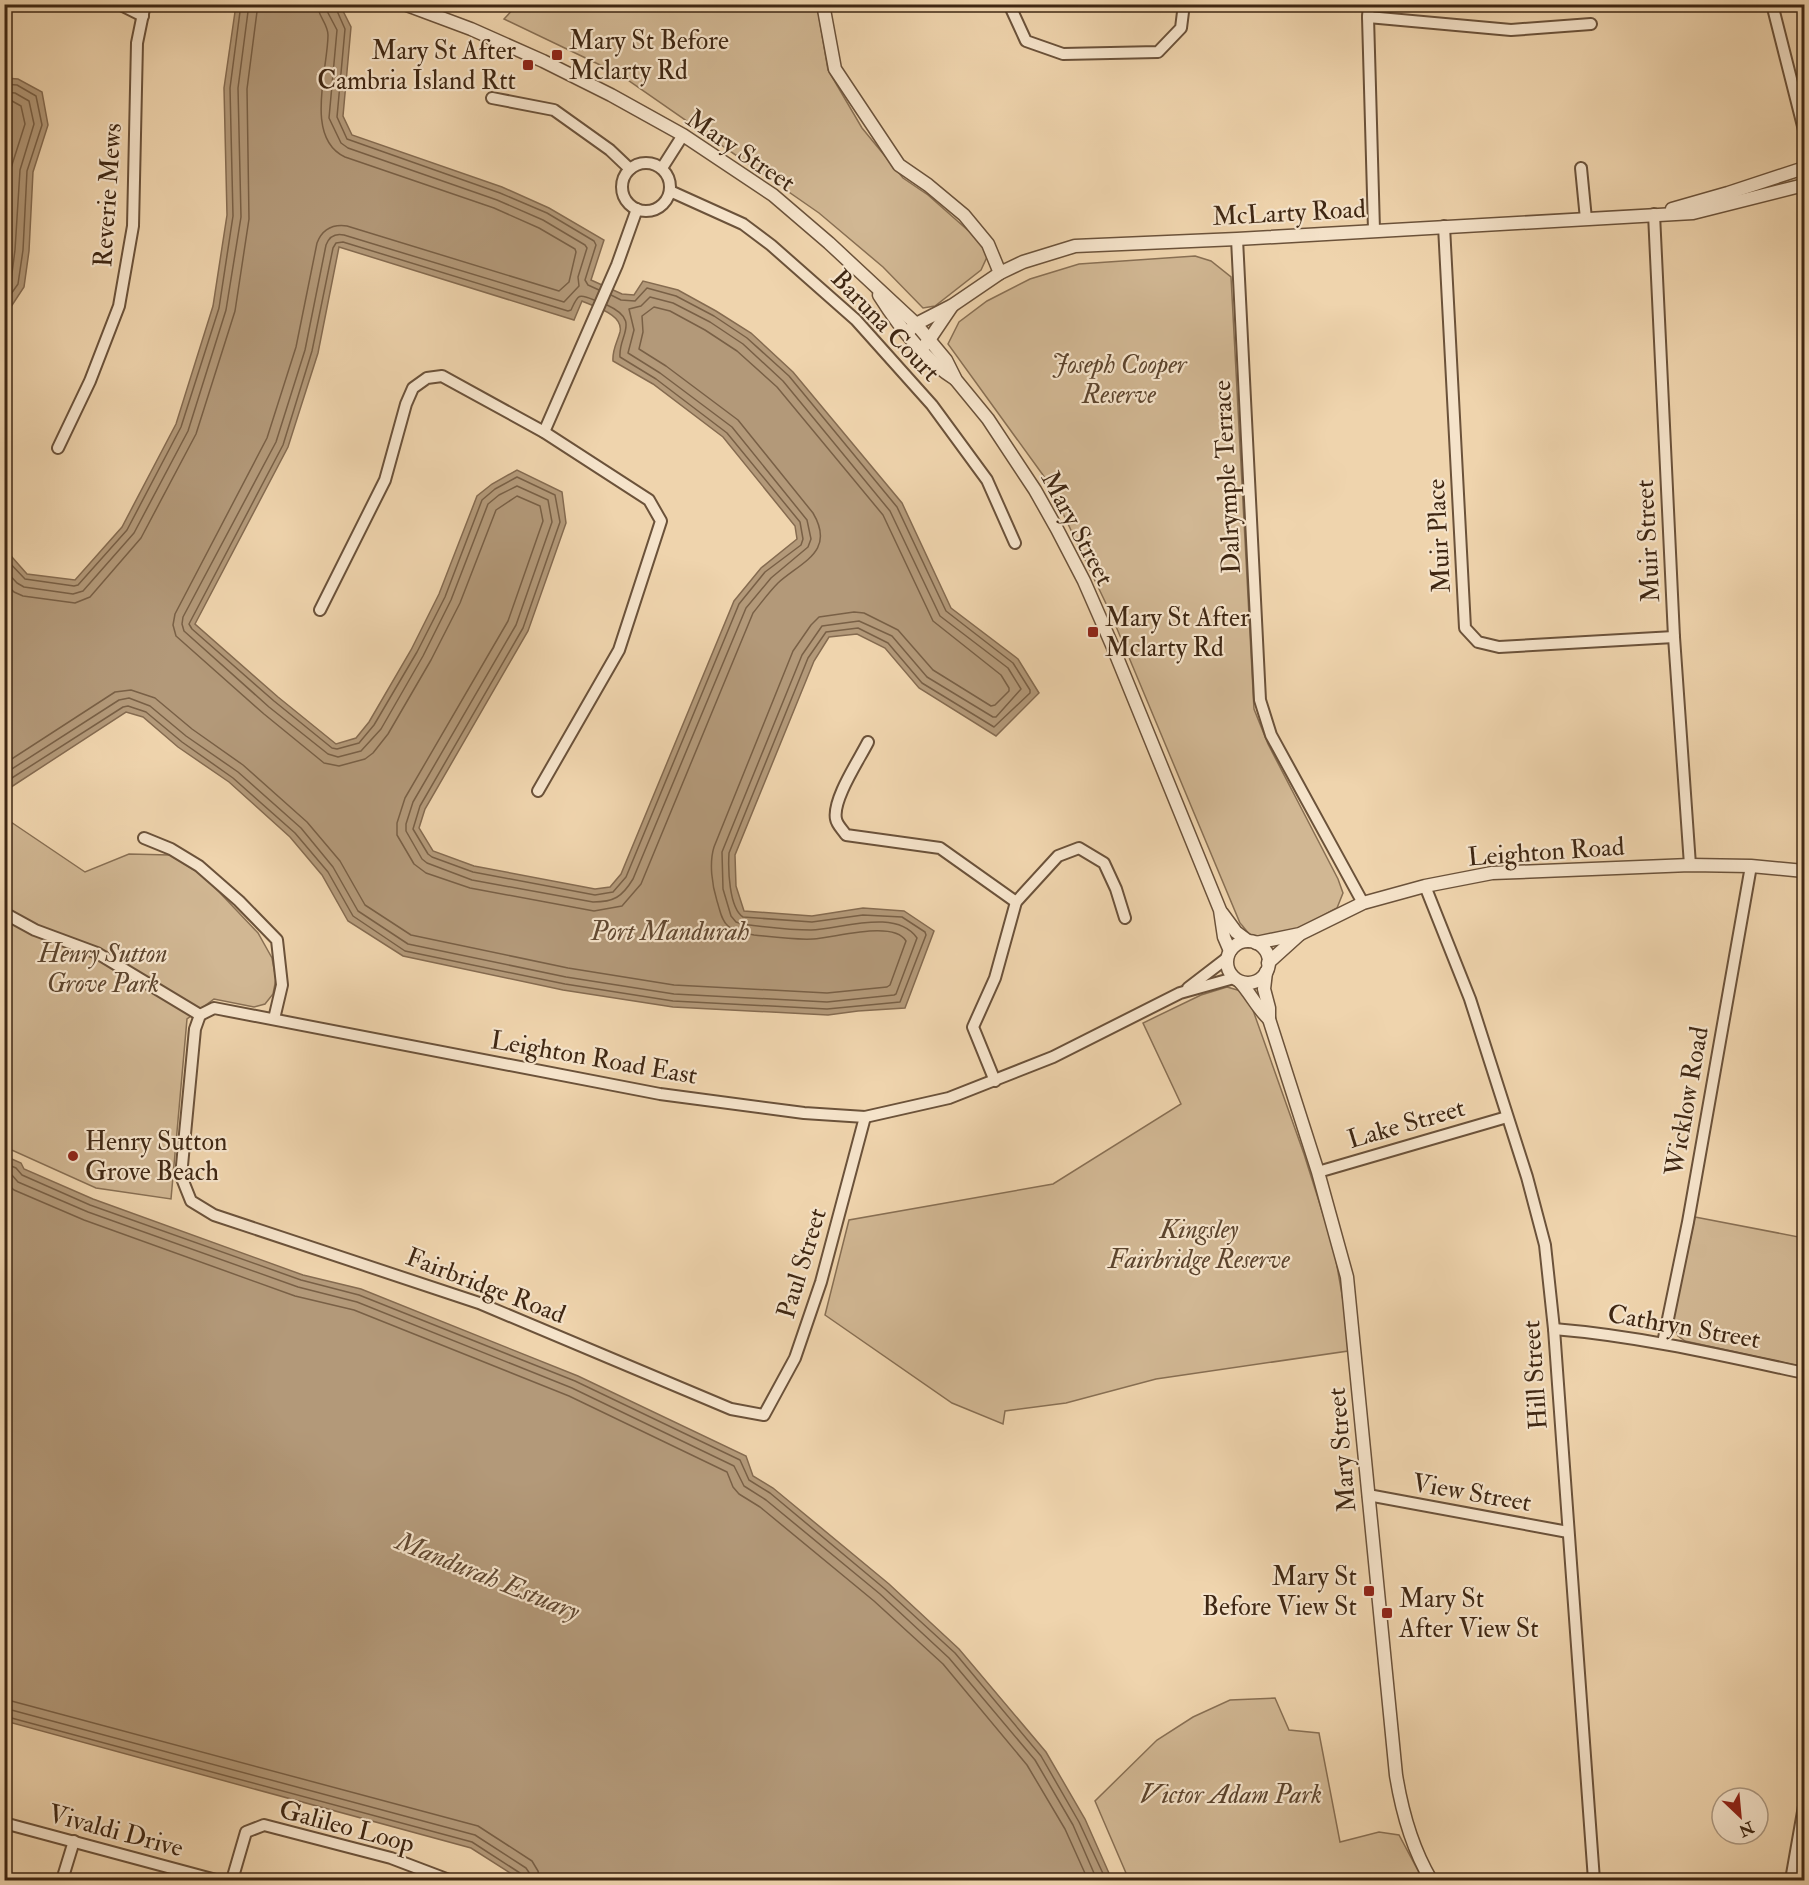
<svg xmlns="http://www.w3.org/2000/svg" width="1809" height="1885" viewBox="0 0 1809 1885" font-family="'IM FELL Double Pica',serif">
<rect width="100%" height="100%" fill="#efd4ad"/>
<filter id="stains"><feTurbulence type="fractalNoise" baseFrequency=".00333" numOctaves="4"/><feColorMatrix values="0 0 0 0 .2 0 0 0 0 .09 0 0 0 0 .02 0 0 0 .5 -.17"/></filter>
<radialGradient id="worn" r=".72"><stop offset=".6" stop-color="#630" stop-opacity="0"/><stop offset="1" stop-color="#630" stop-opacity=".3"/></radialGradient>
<g fill="#d1b793" stroke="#886f53" stroke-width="1.5">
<path d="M518 4 817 5 828 70 862 128 903 178 928 195 980 241 987 257 981 270 935 306 923 308 883 267 819 213 619 74 504 19Z"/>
<path d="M1195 256 1211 261 1231 277 1254 709 1268 744 1338 879 1343 893 1337 908C1319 917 1270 948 1253 937 1248 934 1244 927 1240 923L1110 612 1048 482 948 344 959 322 987 301 1030 279 1079 264Z"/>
<path d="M5 818 85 872 129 854 170 855 204 876 258 933 272 958 276 979 273 994 265 1004 254 1007 214 999 187 1019 171 1199 96 1188 5 1147Z"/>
<path d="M1227 987 1241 991 1249 999 1304 1154 1334 1249 1344 1306 1348 1351 1156 1379 1066 1403 1005 1411 1003 1424 952 1403 825 1315 849 1220 1053 1184 1181 1104 1143 1023 1201 995Z"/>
<path d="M1695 1217 1804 1238V1367L1685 1341 1678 1336 1673 1320Z"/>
<path d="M1275 1698 1289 1730 1319 1733 1340 1842 1379 1832 1399 1835 1423 1880H1129L1095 1801 1157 1740 1193 1717 1230 1700Z"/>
</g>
<g fill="#b39979" stroke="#856b50" stroke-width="1.5" fill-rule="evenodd">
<path d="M236 5H340L351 27 343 116 352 135 502 187 549 208 604 240 591 280 622 294 634 295 643 281 678 290 716 311 751 333 793 372 902 503 951 608 1018 659 1039 693 996 736 919 688 885 648 857 634 829 637 814 661 735 855 736 886 744 911 812 916 863 908 904 911 934 931 905 1008 858 1011 828 1015 673 1007 563 990 403 956 348 921 322 875 290 837 229 782 178 747 143 717 126 712 5 791 4 548 27 574 75 580 122 527 176 424 213 306 227 215 224 88ZM339 247 574 320 582 301C594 307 624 314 620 332 617 343 612 350 613 361L653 384 723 437 795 526 797 539 761 568 734 601 621 874 610 887 595 889 474 866 433 851 419 828 425 809 528 631 566 523 562 492 517 470 492 484 477 496 439 594 411 650 369 722 356 738 336 744 278 697 195 624 288 447 318 353Z"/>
<path d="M5 78 18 79 42 92 48 125 33 172 29 251 24 287 5 316Z"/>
<path d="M5 1156 21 1163 24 1169 93 1199 303 1275 361 1289 578 1376 746 1456 753 1476 773 1488 889 1584 959 1649 1046 1752 1085 1819 1112 1880H521L471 1848 5 1721Z"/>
</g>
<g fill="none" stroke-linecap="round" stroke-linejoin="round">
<g stroke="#796046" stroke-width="1.5">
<path d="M334 4 345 29 337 117 347 139 500 193 547 213 594 241 596 245 585 280 588 285 599 290"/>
<path d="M4 84 17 85 36 96 42 125 27 171 23 250 18 284 4 304"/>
<path d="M4 92 15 93 29 101 34 124 20 170 15 250 11 281 4 291"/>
<path d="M4 101H12L21 106 25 124 11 168 4 263"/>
<path d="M594 300C578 293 578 295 571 310L568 311 343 242 336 243 333 248 312 351 283 445 189 624 192 629 274 701 332 748 337 749 359 743 374 725 417 652 445 597 482 500 495 489 517 477 555 495 560 522 523 628 420 806 413 829 428 854 432 857 473 872 595 895 613 892 626 877 739 604 765 572 801 545 803 539 800 522 727 433 656 379 620 357C618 335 642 321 607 305"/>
<path d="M4 557 25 579 74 586 78 585 127 530 181 427 219 308 233 216 230 88 241 4"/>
<path d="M4 569 17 583 24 587 73 594 83 591 134 533 188 431 226 310 241 217 238 88 249 4"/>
<path d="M4 582 14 592 23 596 75 603 90 597 141 538 196 434 235 311 249 219 247 89 258 4"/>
<path d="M4 764 115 692 131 690 155 698 192 729 243 765 307 822 340 861 365 905 411 935 568 968 674 985 827 993 887 987 890 985 906 941C893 920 835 938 813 939 794 940 773 937 754 935 744 933 735 933 728 926 721 920 720 910 717 901 712 885 709 863 714 847L793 651 811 625 819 617 854 612 864 613 898 630 933 670 991 706 995 705 1009 691V688L1001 675 933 621 883 515 777 387 737 351 705 330 670 311 654 307 642 316 643 332 639 349 666 366 738 420 813 513C836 552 801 562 778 583 769 592 761 603 753 613L641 884 622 906 594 911 470 888 426 873 414 864 397 835V823L405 798 508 621 543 521 540 506 517 496 496 510 460 603 431 660 388 734 373 753 365 759 339 766 324 763 264 714 176 636 173 625 175 614 267 438 296 347 317 243C322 230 332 224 347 226L559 291 569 282 576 252 575 249 539 228 494 208 345 157C304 138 328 69 328 35 328 24 318 16 317 4"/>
<path d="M4 774 119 700 129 698 150 706 186 736 238 772 301 828 333 867 358 911 408 944 566 977 674 994 827 1002 894 995 896 994 917 938C896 908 841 929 811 930 788 930 765 927 742 924L736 922 731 916 723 889 722 852 802 655 822 626 859 621 892 636 927 677 993 717H996L1021 689 1008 668 940 616 890 511 783 381 743 344 710 322 673 303 650 297 641 306 629 309 634 330 628 353 660 373 732 427 807 520 811 539 808 547 771 578 746 608 633 879C622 897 614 902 593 902L472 880 427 863 422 859 406 831V824L413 802 516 625 552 522 548 500 517 486 499 495 488 504 451 600 423 656 381 729 361 751 338 757 328 754 269 707 184 631 182 624 183 617 276 442 305 350 326 245C329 237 335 233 344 235L564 302 579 286 578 277 587 248 585 245 543 220 497 200 348 148 341 143 329 118 337 30 327 11 326 4"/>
<path d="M4 783 123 707 128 706 146 712 182 742 233 778 295 833 328 872 353 916 405 951 565 984 673 1001 827 1009 900 1002 926 935 925 932 902 917 863 915 812 922 743 917C729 908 728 869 729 853L808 658 826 632 858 628 888 643 922 683 994 727 1030 693V690L1013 663 946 611 897 507 789 376 747 338 714 316 676 296 647 288 635 301 621 300 611 295"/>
<path d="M4 1163 16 1168 22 1175 90 1205 301 1280 359 1295 575 1381 740 1460 749 1480 770 1493 885 1589 955 1653 1041 1756 1079 1822 1106 1880"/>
<path d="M4 1171 11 1174 18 1182 88 1212 298 1287 357 1302 572 1388 734 1466 744 1486 766 1500 880 1594 949 1658 1035 1760 1073 1825 1097 1880"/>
<path d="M4 1181 14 1190 84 1220 295 1296 354 1310 569 1396 727 1472 733 1487 739 1494 760 1507 874 1601 943 1664 1027 1765 1065 1829 1088 1880"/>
<path d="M4 1699 478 1826 532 1861 538 1871 540 1880"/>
<path d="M4 1708 475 1835 526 1868 530 1874V1880"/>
<path d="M4 1716 472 1842 520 1873 523 1880"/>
</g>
<g stroke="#6b523a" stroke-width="14">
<g id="minor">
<path d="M119 4 143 16"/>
<path d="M1009 4 1026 41 1063 54 1158 52 1181 28 1184 4"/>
<path d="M1369 4 1368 17 1374 230"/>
<path d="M1772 4 1804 130"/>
<path d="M1368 17 1511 30 1591 24"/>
<path d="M492 98 554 110 610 150 630 169"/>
<circle cx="646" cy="187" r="24"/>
<path d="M662 168 683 135"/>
<path d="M1581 168 1586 219"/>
<path d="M670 191 743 224 771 245 856 320 932 405 987 480 1015 543"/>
<path d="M1654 214 1674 637 1690 865"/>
<path d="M1444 226 1465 628 1478 642 1499 647 1674 637"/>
<path d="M1237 239 1260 700 1271 735 1363 903"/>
<path d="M544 432 617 265 637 209"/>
<path d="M58 448 90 381 119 306 133 226 137 43 145 4"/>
<path d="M320 610 385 480 406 404 413 388 427 378 442 376 544 432 649 500 661 521 619 650 538 791"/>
<path d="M868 742C859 760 832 800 836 819 837 825 843 830 846 835L940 848 1016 902"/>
<path d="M144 838 171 849 199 866 239 901 277 940 282 985 274 1019"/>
<path d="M1425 886 1470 999 1527 1177 1545 1245 1554 1329 1594 1880"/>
<path d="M4 913 35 930 97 953 200 1015"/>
<path d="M1188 988 1227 958"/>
<path d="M200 1015 195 1029 181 1176 191 1201 214 1215 479 1303 731 1409 764 1415 795 1358 821 1282 865 1117"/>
<path d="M200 1015 214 1008 660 1094 804 1113 865 1117 949 1098 1053 1057 1180 993 1234 978"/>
<path d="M995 1081 973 1027 995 978 1016 902 1058 856 1079 848 1104 863 1116 889 1125 918"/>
<path d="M1318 1172 1507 1117"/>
<path d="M1554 1329C1639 1336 1721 1355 1804 1373"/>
<path d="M1663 1343 1688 1222 1751 866"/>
<path d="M1368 1495 1568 1532"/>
<path d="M4 1823 216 1880"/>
<path d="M62 1880 74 1841"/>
<path d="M232 1880 246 1832 264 1825 391 1858 449 1880"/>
<path d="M1791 1880 1804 1806"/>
</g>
</g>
<g stroke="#6b523a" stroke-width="15">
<g id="tertiary">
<path d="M404 4 471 29 543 61 611 95 683 135 773 195 829 243 916 324 946 360 956 380 988 419 1035 490 1057 529 1084 581 1112 645 1220 910 1224 937 1230 951"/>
<path d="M823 4 835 69 899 165 928 185 964 215 988 244 1000 273"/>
<path d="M1672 209 1728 193 1804 168"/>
<path d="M879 295C898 325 925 360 955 379"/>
<path d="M907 333 916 324 953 305 1000 273 1023 262 1075 246 1237 239 1693 213 1804 185"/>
<path d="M924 346 929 340 952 306"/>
<path d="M1222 913 1236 932 1248 941"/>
<circle cx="1248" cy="962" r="21"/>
<path d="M1256 943 1300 934 1363 903 1425 886 1492 873 1690 865 1751 866 1804 871"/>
<path d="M1268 963 1299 935"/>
<path d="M1266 972 1264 989 1269 1008V1019L1318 1172 1347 1277 1396 1775C1402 1812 1412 1848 1431 1880"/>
<path d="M1240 982C1251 994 1257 1008 1269 1019"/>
</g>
</g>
<use href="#minor" stroke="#f5e3ca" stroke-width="10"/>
<use href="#tertiary" stroke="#f5e3ca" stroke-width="12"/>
</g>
<g fill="#8f2418" stroke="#f5e3ca" stroke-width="2">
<rect x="551" y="49" width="12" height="12" rx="3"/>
<rect x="522" y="59" width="12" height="12" rx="3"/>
<rect x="1087" y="626" width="12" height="12" rx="3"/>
<circle cx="73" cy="1156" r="6"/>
<rect x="1363" y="1585" width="12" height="12" rx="3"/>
<rect x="1381" y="1607" width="12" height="12" rx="3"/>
</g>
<g text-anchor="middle" stroke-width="4.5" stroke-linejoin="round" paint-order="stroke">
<g font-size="26" fill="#3f2713" stroke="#f5e3ca" text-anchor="start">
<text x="569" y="49">Mary St Before<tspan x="569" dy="30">Mclarty Rd</tspan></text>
<text x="516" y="59" text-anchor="end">Mary St After<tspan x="516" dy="30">Cambria Island Rtt</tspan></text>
<text x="1105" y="626">Mary St After<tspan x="1105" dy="30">Mclarty Rd</tspan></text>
<text x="85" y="1150">Henry Sutton<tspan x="85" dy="30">Grove Beach</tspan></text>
<text x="1357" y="1585" text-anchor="end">Mary St<tspan x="1357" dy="30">Before View St</tspan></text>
<text x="1399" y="1607">Mary St<tspan x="1399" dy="30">After View St</tspan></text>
</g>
<g font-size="26" fill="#3f2713" stroke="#f5e3ca">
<text transform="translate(741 150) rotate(34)" y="9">Mary Street</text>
<text transform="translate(107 195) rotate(-86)" y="9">Reverie Mews</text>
<text transform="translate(1289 212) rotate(-3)" y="9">McLarty Road</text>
<text transform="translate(886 325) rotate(46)" y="9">Baruna Court</text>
<text transform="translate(1226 477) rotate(-93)" y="9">Dalrymple Terrace</text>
<text transform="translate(1078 528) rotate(62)" y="9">Mary Street</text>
<text transform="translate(1438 536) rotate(-93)" y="9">Muir Place</text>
<text transform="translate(1647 541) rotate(-93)" y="9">Muir Street</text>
<text transform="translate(1546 851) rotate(-4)" y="9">Leighton Road</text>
<text transform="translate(594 1057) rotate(10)" y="9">Leighton Road East</text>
<text transform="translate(1686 1101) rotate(-80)" y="9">Wicklow Road</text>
<text transform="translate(1406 1123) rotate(-16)" y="9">Lake Street</text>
<text transform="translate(801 1263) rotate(-73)" y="9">Paul Street</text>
<text transform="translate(486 1285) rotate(21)" y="9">Fairbridge Road</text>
<text transform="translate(1684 1326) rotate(10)" y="9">Cathryn Street</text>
<text transform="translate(1534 1375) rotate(-94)" y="9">Hill Street</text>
<text transform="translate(1341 1450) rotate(-95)" y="9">Mary Street</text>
<text transform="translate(1472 1492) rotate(10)" y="9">View Street</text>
<text transform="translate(347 1826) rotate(15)" y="9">Galileo Loop</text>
<text transform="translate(116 1830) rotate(15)" y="9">Vivaldi Drive</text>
</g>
<g font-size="26" font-style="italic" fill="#5c442d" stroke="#f5e3ca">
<text x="1119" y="373">Joseph Cooper<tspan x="1119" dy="30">Reserve</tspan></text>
<text x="103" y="962">Henry Sutton<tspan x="103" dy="30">Grove Park</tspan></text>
<text x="1199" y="1238">Kingsley<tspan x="1199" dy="30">Fairbridge Reserve</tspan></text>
<text x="1231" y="1803">Victor Adam Park</text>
</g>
<g font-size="27" font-style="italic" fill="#624932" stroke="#f5e3ca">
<text x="670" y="940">Port Mandurah</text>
<text transform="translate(488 1576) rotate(22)" y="9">Mandurah Estuary</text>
</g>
</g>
<rect width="1809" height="1885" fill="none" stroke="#efd4ad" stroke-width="24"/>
<rect x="6" y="6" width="1797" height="1873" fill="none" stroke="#3f2713" stroke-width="3"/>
<rect x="12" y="12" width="1785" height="1861" fill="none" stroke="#3f2713" stroke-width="1.5"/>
<g transform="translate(1740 1816) rotate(154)"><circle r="28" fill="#f5e3ca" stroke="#ac9881" stroke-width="1.5"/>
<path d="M0-4.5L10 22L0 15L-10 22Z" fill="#8f2418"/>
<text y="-9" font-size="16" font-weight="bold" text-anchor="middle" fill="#3f2713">N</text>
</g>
<rect width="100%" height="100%" filter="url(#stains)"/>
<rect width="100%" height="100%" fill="url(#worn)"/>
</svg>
